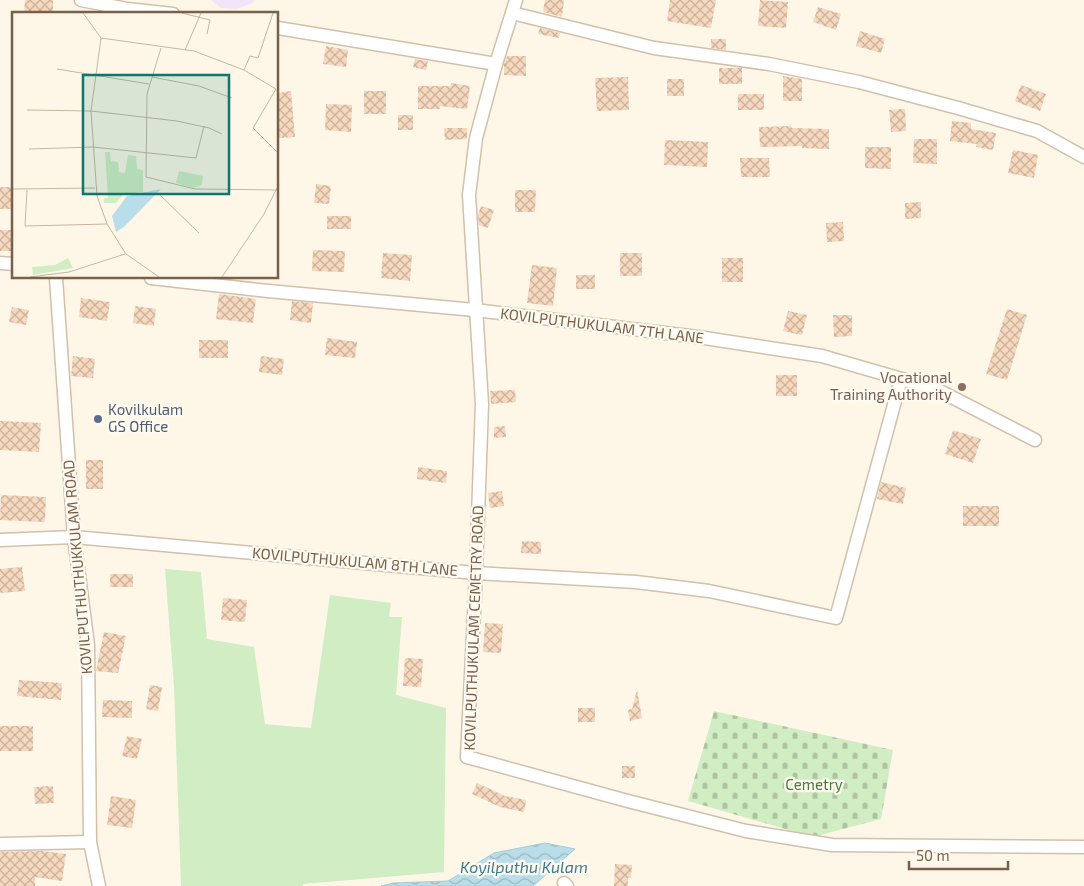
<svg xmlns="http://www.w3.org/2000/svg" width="1084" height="886" viewBox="0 0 1084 886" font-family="'Exo 2',sans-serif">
<defs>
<pattern id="cemetery-stones" width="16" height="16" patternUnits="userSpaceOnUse" patternTransform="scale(1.25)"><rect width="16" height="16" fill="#d1edc4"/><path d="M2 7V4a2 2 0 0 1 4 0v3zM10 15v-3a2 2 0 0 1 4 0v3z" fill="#afc3a1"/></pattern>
<pattern id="water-waves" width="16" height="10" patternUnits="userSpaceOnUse" patternTransform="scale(1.25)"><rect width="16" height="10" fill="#badee9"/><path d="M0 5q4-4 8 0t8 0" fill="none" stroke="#9cb7bf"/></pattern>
<pattern id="building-cross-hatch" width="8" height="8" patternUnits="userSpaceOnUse" patternTransform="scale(1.25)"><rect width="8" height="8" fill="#f5d8bd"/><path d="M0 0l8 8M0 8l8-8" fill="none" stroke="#cbb29c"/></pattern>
</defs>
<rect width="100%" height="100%" fill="#fef7e8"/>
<path fill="#f4e4fa" d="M211 0H254L253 3 237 9 221 8Z"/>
<path fill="#d1edc4" d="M165 569 201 572 207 639 254 647 265 724 311 728 330 595 391 603 389 617H402L396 695 446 708 444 872 303 884V886H181L174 687Z"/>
<path fill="url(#cemetery-stones)" d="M714 711 893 750 881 819 813 837 688 801Z"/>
<path fill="url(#water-waves)" stroke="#a0cddc" d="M545 843 575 849 533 886H381L393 883 448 881 494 853Z"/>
<g fill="url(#building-cross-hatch)">
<path d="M25 0H53V14H24Z"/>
<path d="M545 0H564L562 17 543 12Z"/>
<path d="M670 0H716L711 28 667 21Z"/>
<path d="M760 0 788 2 786 28 758 26Z"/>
<path d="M818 7 841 14 836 30 813 22Z"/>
<path d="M540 28 560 33 559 38 538 34Z"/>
<path d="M860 31 885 39 881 53 856 46Z"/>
<path d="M711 39H726V50L711 48Z"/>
<path d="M326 46 348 50 346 67 323 64Z"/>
<path d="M507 56H526V76L504 75V64Z"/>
<path d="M415 59 428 61 426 70 413 67Z"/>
<rect x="719" y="68" width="23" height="16"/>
<path d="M783 76 802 79V101H783Z"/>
<path d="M628 77 629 110 597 111 595 78Z"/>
<rect x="667" y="79" width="17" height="17"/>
<path d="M451 83 470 86 467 109 440 106V109H418V86H451Z"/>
<path d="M1021 85 1046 94 1040 111 1015 101Z"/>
<path d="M291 91 295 137 279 138 278 93Z"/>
<rect x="364" y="91" width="22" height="23"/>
<rect x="738" y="94" width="26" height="16"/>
<path d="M326 104 352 105 351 132 325 130Z"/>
<path d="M905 109 906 131 891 132 889 110Z"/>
<rect x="398" y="115" width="15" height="15"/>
<path d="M952 121 971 123V129L996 133 993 150 976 147 977 144 950 141Z"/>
<path d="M791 126 792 128 829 129V149L802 148V146L760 147 759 127Z"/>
<path d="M444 128H467V139L445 140Z"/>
<path d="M914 139H937V164L913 163Z"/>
<path d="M665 140 708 142 707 167 664 165Z"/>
<path d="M865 147H891V169L865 168Z"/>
<path d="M1013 150 1038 155 1034 178 1008 173Z"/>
<path d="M740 158H769L770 177H741Z"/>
<path d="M316 184 331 186 329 204 314 203Z"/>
<rect x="0" y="187" width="14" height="22"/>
<path d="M515 190H536L535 212H515Z"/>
<path d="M921 202V218L905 219V203Z"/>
<path d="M481 206 494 210 488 228 479 225 478 215Z"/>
<rect x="327" y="216" width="24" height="13"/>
<path d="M843 222 844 241 827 242 826 223Z"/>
<rect x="0" y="230" width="14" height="21"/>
<path d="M313 250 345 251 344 272 312 271Z"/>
<path d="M383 253 412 255 410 281 381 278Z"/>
<rect x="620" y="253" width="22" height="23"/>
<rect x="722" y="258" width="21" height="24"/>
<path d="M532 265 557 268 553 306 527 303Z"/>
<rect x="576" y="275" width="19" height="14"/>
<path d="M219 294 256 299 253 323 216 319Z"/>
<path d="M81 298 110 302 107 321 79 317Z"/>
<path d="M292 301 313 303 311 323 290 320Z"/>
<path d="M135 306 156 309 154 326 133 323Z"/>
<path d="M12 307 29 310 26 325 9 322Z"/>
<path d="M1007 309 1027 315 1007 380 986 374Z"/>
<path d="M788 311 807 315 802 335 783 331Z"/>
<path d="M833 315H852V336L834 337Z"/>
<path d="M327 338 357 342 355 358 325 355Z"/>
<rect x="199" y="340" width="29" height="18"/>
<path d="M73 356 95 359 93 378 71 376Z"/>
<path d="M261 356 284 359 282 375 259 372Z"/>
<rect x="776" y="375" width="21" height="21"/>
<path d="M515 390 516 402 491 404 490 391Z"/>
<path d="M0 421 41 423 39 452 0 450Z"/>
<path d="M505 426 506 437 494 438V427Z"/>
<path d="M953 430 981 439 973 463 945 454Z"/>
<rect x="86" y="460" width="17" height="29"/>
<path d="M418 467 447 471 446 483 417 479Z"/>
<path d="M881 482 906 488 903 504 877 499Z"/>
<path d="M502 491 504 506 490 508 488 493Z"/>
<path d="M1 495 46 497 45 522 0 520Z"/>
<rect x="963" y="506" width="36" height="20"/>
<path d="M522 541 541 542V554L521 553Z"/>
<path d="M22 567 25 591 0 593V569Z"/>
<rect x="110" y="574" width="23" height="13"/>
<path d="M223 598 247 600 245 622 221 620Z"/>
<path d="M485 623 503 624 501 653 483 652Z"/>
<path d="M104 632 126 636 118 673 96 671Z"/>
<path d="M405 658 423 659 421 687 403 686Z"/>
<path d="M19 680 62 683 61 700 17 696Z"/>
<path d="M150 685 162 687 158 711 146 709Z"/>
<path d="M637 690 642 718 630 721 628 710 632 709Z"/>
<path d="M103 700 132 701V718L102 717Z"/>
<rect x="578" y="708" width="17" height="14"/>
<rect x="0" y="726" width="33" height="25"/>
<path d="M127 736 142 739 137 759 122 756Z"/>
<rect x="622" y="766" width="13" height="12"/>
<path d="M477 783 505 796 526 800 524 812 500 807 472 794Z"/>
<path d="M53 786 54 803 35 804 34 787Z"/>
<path d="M111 796 136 800 132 828 107 825Z"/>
<path d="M42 851 66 854 62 881 35 877V886H0V852Z"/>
<path d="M615 864 632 865 631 878H628V886H614Z"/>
</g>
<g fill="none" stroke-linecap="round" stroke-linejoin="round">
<g stroke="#d1c0ac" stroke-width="15">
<g id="minor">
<path d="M81 0 127 9 173 14"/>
<path d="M516 0 496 64 476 138 469 195 482 404 476 573 467 757 624 800 746 831 832 845 1084 847"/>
<path d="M512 13 654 48 769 64 859 82 958 108 1037 131 1084 157"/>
<path d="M278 28 496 64"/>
<path d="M0 263 14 264"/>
<path d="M56 278 74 537 88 645 90 842 99 886"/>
<path d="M151 278 268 291 475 310 698 337 822 356 936 389 1035 440"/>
<path d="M0 540 74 537 476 573 636 582 709 591 836 618 901 379"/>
<path d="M0 844 90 842"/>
<path d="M564 883 567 886"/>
</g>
</g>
<use href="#minor" stroke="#fff" stroke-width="12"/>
</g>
<circle fill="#8d6e63" stroke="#fffaf0" stroke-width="2" cx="962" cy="387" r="5"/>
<circle fill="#5c6f8a" stroke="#fffaf0" stroke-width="2" cx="98" cy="419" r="5"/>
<g text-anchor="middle" stroke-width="4.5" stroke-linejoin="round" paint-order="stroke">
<g font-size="15" fill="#7a5f49" stroke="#fffaf0">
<text transform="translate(602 326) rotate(7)" y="5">KOVILPUTHUKULAM 7TH LANE</text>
<text transform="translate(355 562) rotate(5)" y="5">KOVILPUTHUKULAM 8TH LANE</text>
<text transform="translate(78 567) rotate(-95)" y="5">KOVILPUTHUTHUKKULAM ROAD</text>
<text transform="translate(474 628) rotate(-88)" y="5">KOVILPUTHUKULAM CEMETRY ROAD</text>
</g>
<g font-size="15" fill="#785e54" stroke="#fffaf0" text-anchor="end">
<text x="952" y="383">Vocational<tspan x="952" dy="17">Training Authority</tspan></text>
</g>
<g font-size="15" fill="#4e5e75" stroke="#fffaf0" text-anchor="start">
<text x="108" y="415">Kovilkulam<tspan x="108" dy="17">GS Office</tspan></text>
</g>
<g font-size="15" fill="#4a7a3d" stroke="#fffaf0">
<text x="814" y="790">Cemetry</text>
</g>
<g font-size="16" font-style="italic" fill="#417b8f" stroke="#fffaf0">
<text x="524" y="873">Koyilputhu Kulam</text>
</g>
</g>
<g transform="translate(12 12)">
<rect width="266" height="266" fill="#fef7e8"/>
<path d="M93 140H98L99 149 106 150 107 160 113 161 116 143 124 144 125 157 131 158V180L112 182 104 191H92V186H96ZM56 246 61 256 21 263 20 255 43 253Z" fill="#d1edc4"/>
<path d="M167 159 191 164 190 173 181 176 164 171Z" fill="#d1edc4"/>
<path d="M149 177 112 215 104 220 100 204 115 184Z" fill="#badee9"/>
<path fill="none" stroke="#c5b5a3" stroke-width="1" d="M71 1 89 26 79 99 85 184 95 212 114 242 147 265M170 1 198 8 195 22M89 26 182 39 232 58 238 44 246 46 261 1M149 36 135 82 134 165 183 177 267 178M173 38 189 1M45 57 137 72M232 58 264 77 241 116 267 142M140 65 187 74 220 86M15 98 79 99 165 109 197 116 210 122M17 137 81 135 184 146 192 114M0 177 83 176M15 178 13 214 95 212M147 182 187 221M18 265 57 260 113 242M210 265 252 202 267 172"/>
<path fill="#0f766e" fill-opacity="0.15" stroke="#0f766e" stroke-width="2.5" d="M71 63H217V182H71Z"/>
<rect width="266" height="266" fill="none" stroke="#7a5f49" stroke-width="2.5"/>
</g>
<path d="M909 861v8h99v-8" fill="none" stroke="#7a5f49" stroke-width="2.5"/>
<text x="916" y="861" font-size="15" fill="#7a5f49" stroke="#fffaf0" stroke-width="4" paint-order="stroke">50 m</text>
</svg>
